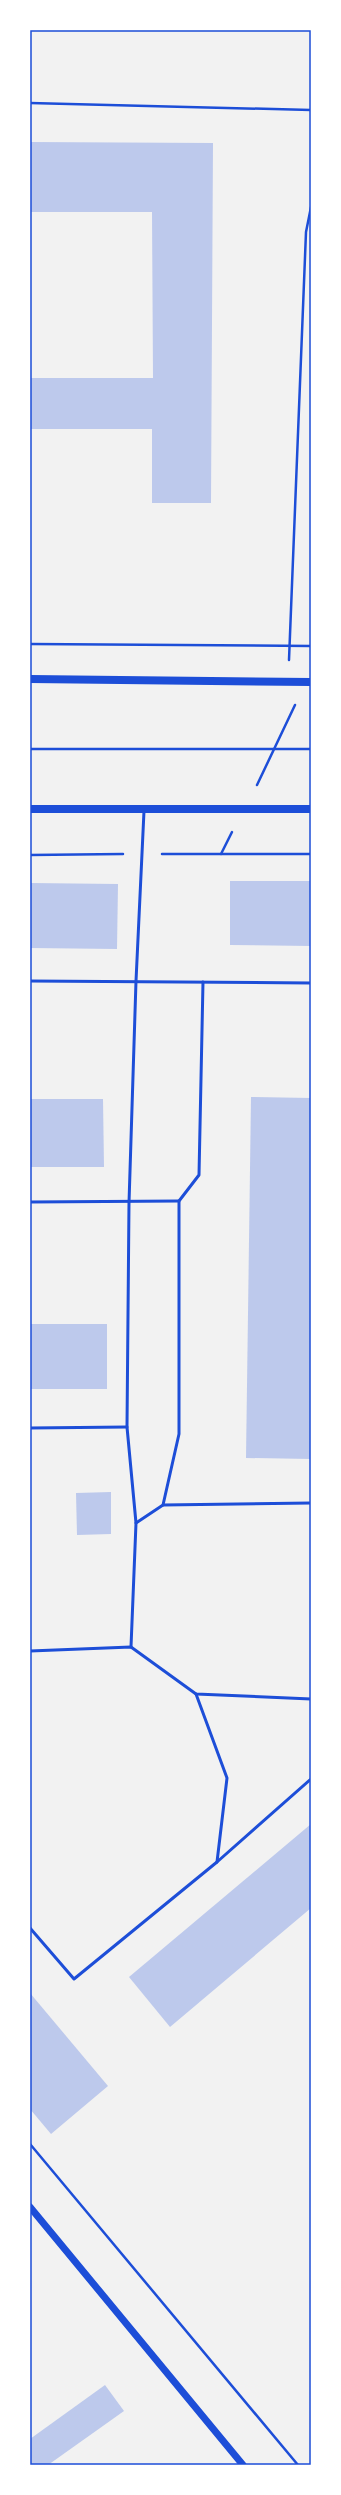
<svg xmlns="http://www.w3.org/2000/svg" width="341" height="2495" viewBox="0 0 341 2495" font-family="Overpass,sans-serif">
<rect width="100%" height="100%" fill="#f2f2f2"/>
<g fill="#bdc9ec">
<path d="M30 142 213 143 211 503H152V429H30V378H153L152 212H30Z"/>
<path d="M230 881H311V946L230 945Z"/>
<path d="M30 883 118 884 117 949 30 948Z"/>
<path d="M251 1097 311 1098V1459L246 1458Z"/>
<path d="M30 1099H103L104 1167H30Z"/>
<rect x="30" y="1324" width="77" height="65"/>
<path d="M111 1492V1534L77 1535 76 1493Z"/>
<path d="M311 1824V1908L170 2027 129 1977Z"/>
<path d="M30 1993 108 2086 51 2134 30 2109Z"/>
<path d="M105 2385 124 2411 48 2465H30V2439Z"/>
</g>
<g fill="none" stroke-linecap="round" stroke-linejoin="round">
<g stroke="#1d4ed8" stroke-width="2.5">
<path d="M30 103 311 110"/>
<path d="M30 644 311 646"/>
<path d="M289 660 306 232 311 207"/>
<path d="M30 749H311"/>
<path d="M257 785 295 705"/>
<path d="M162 854H311"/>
<path d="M221 854 232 832"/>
<path d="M30 855 123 854"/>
<path d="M30 2144 298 2465"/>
</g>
<g stroke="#1d4ed8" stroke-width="3">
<path d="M30 981 311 983"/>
<path d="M30 1202 179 1201"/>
<path d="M30 1428 127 1427"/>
<path d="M163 1505 311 1503"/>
<path d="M136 1523 163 1505 179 1434V1201L199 1175 203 982"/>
<path d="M131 1647 136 1523 127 1427 129 1203 136 981 144 811"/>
<path d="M30 1651 131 1647 196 1694 311 1699"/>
<path d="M196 1694 227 1778 217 1862"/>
<path d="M30 1928 74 1979 217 1862 311 1779"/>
</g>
<path stroke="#1d4ed8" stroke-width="7" d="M30 2207 243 2465"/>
<g stroke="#1d4ed8" stroke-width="8">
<path d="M30 679 311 682"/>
<path d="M30 809H311"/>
</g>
</g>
<rect width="341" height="2495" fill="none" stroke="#ffffff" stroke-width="62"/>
<rect x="31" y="31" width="279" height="2433" fill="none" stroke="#1d4ed8" stroke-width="1.5"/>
</svg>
